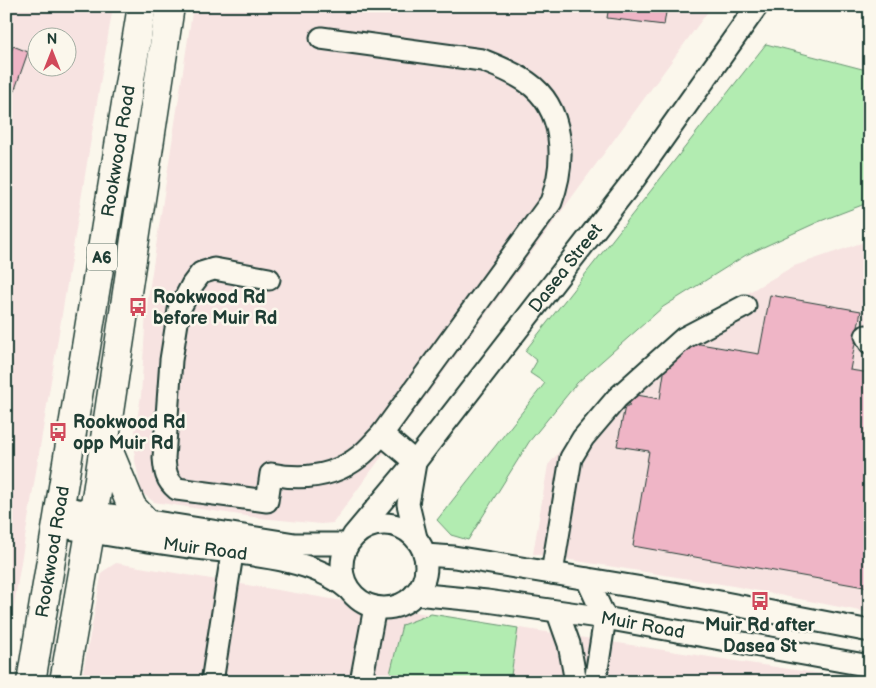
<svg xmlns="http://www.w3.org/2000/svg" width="876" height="688" viewBox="0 0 876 688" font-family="'Balsamiq Sans',sans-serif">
<rect width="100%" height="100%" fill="#fbf7ec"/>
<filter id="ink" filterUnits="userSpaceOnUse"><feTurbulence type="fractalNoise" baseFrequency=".02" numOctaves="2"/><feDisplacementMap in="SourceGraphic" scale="10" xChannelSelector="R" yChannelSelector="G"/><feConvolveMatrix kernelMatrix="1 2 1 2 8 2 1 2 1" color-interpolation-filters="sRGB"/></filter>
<g filter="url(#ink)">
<g fill="#f7e3e1" fill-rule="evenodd">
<path d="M6 6H113L6 653ZM38 38H68V68H38Z"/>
<path d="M193 6H712L333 523 321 524 260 518 154 502 142 493 135 461V431L141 396 146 311Z"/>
<path d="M870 240V613L733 586 533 554 548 465 608 395 682 331 794 266Z"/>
<path d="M116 563 343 601 828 675 853 682H81L102 572Z"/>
</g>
<g fill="#b2ecb1" stroke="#689472">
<path d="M766 44 870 71V202L818 222 746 255 663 307 577 383 529 442 468 540 451 535 437 520 545 383 530 373 537 361 525 351Z"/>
<path d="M431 614 518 628 510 682H388L402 625Z"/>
</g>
<g fill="#efb5c6" stroke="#1f3d34">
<path d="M609 6H667L664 25 607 18Z"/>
<path d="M13 46 28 52 14 92 6 89V64Z"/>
<path d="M770 295 861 311 850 370 870 373V588L633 546 649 451 617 446 625 406H629L631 394 660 399 666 360 688 342 759 354Z"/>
</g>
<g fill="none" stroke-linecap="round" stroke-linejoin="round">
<g stroke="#1f3d34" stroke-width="25">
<g id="minor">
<path d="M321 38 482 60C497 66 513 72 527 82 565 108 566 162 551 202L382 434"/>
<path d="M269 279 214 269 201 273 192 285 179 310 171 360 164 458C165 471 166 480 177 489L267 501 271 474C302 480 334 477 360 456 368 450 375 441 382 434L415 462"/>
<path d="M866 336 870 343"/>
<path d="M415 463 408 504 416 538"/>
<path d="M60 507 295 544H347"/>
<circle cx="384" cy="566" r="42"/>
<path id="s1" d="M57 526C101 534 146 541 190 547 238 554 310 556 347 588"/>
<path id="s2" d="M353 536 415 462 635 178 757 6"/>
<path d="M425 555 454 557 673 593 870 631"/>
<path d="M552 573 571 458 583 438 617 398 684 338 745 306"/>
<path d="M587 579 605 618 595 682"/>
<path id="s3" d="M415 594 487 601 605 618 870 666"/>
<path d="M558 613 569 644 576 682"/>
<path d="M212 682 232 554"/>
<path d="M361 682 375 607"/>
</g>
</g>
<g stroke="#1f3d34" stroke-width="31">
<g id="highway">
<path d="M105 442 132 507 145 521"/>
<path id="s4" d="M31 682 142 6"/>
<path d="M64 682 97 492 170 6"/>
</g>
</g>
<use href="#minor" stroke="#fbf7ec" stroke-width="21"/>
<use href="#highway" stroke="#fbf7ec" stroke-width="28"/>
</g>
</g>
<defs>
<g id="bus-bare" transform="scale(1.5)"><path d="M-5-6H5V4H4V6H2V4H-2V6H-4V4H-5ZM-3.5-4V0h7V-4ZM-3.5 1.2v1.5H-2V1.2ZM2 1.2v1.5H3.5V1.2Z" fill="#d1495b" stroke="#fbf7ec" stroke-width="2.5" paint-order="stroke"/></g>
</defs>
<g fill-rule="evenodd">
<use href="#bus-bare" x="138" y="307"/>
<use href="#bus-bare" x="58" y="432"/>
<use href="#bus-bare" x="760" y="601"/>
</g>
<g text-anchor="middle" stroke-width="5" stroke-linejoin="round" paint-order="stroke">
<rect fill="#fbf7ec" stroke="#61756b" stroke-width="1" x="87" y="243.5" width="30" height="27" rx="4"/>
<g font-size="16" font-weight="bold" fill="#1f3d34">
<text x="102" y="263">A6</text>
</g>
<g font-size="18" fill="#1f3d34" stroke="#fbf7ec">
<text dy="6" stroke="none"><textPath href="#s4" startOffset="538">Rookwood Road</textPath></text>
<text dy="6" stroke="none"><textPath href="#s2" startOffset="342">Dasea Street</textPath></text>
<text dy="6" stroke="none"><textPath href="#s1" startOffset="150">Muir Road</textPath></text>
<text dy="6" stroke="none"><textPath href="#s4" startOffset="132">Rookwood Road</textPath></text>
<text dy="6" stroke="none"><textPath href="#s3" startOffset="230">Muir Road</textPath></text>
</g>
<g font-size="18" font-weight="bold" fill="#1f3d34" stroke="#fbf7ec" text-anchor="start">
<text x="153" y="303">Rookwood Rd<tspan x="153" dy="21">before Muir Rd</tspan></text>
<text x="73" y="428">Rookwood Rd<tspan x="73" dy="21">opp Muir Rd</tspan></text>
<text x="760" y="631" text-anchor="middle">Muir Rd after<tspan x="760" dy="21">Dasea St</tspan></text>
</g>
</g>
<rect width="876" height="688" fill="none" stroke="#fbf7ec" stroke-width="25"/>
<rect x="12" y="12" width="851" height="663" fill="none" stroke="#1f3d34" stroke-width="2" filter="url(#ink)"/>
<g transform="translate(52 52)"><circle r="24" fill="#fbf7ec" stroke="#a3ada2"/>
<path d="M0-4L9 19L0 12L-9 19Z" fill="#d1495b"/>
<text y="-8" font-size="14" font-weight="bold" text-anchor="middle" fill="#1f3d34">N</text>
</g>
</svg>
